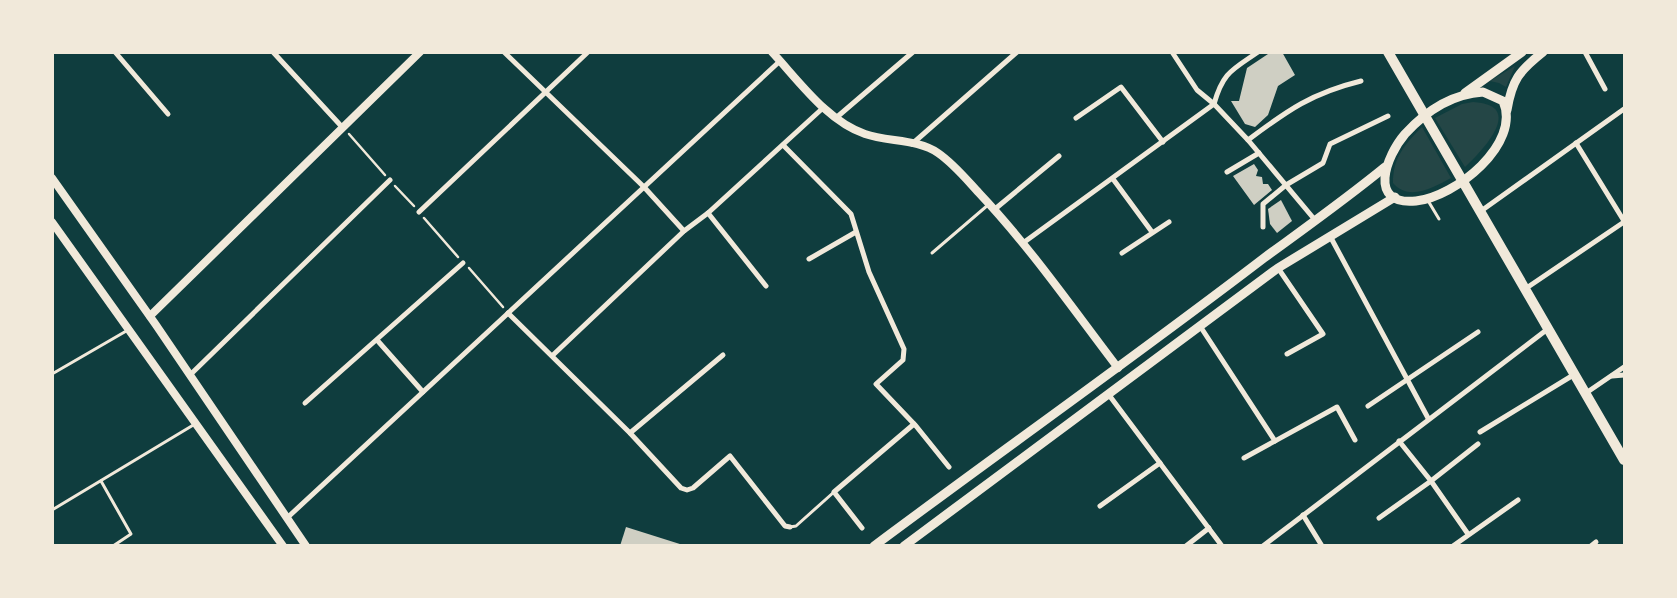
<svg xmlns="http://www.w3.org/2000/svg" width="1677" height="598" viewBox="0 0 1677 598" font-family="Signika,sans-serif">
<rect width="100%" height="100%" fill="#0f3d3e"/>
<g fill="#244646">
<path d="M1515 66 1506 87 1499 83 1490 81Z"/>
<path d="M1473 102C1526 105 1483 150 1465 167L1435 118 1462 104Z"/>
<path d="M1422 127 1451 178C1434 187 1409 202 1393 183 1393 158 1404 145 1422 127Z"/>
</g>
<g fill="#cfcfc3">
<path d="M1271 52H1282L1295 75 1278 86 1268 115 1255 127 1245 124 1231 101H1239L1247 68Z"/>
<path d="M1254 164 1258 170 1256 176 1262 177 1263 184H1268L1272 190 1254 205 1233 176Z"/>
<path d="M1281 200 1292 221 1277 233 1270 224 1268 209Z"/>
<path d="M626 527 683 545V546H620Z"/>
</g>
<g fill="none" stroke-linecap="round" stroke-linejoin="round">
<g stroke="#f1e9da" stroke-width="2.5">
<path d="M349 134 385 175"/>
<path d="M395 186 414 206"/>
<path d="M424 218 458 257"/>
<path d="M469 268 503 307"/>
</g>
<g stroke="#f1e9da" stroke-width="3">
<path d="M1427 199 1439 219"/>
<path d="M932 253 988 205"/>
<path d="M52 374 128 330"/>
<path d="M101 481 131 534 113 546"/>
<path d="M52 510 195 424"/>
<path d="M790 527 796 526 834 492"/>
</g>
<g stroke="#f1e9da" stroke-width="5">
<path d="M115 52 168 114"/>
<path d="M273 52 343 128"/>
<path d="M504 52 644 187 684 231"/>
<path d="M1172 52 1197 90 1214 104 1248 140 1315 220"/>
<path d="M1585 52 1605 89"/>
<path d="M1214 104C1223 72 1232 70 1258 52"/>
<path d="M837 117 913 52"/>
<path d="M1076 118 1121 87 1163 142"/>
<path d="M1248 140C1288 110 1312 93 1361 81"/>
<path d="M1576 143 1624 221"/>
<path d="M912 144 1017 52"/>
<path d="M783 145 851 214 869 272 904 349 903 360 876 384 916 426 949 467"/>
<path d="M1227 172 1259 153"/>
<path d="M1113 179 1152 232"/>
<path d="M995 209 1059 156"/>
<path d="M1481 211 1624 109"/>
<path d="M419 212 588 52"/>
<path d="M708 213 766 286"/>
<path d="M1263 227V204L1286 185 1323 163 1330 144 1388 116"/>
<path d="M1330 236 1428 418"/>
<path d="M1023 243 1214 104"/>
<path d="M1122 253 1169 222"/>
<path d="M809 259 856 232"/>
<path d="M1278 268 1323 334 1287 354"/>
<path d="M1525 289 1624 222"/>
<path d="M508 313 630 433 681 488 687 490 693 488 730 456 785 526 790 527"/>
<path d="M1200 326 1275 441"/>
<path d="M377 340 423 392"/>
<path d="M553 355 684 231 708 213 824 107"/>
<path d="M190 375 390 180"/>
<path d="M1612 376 1624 375"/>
<path d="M1586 393 1624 367"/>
<path d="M1109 395 1222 546"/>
<path d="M305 403 463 263"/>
<path d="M1368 406 1478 332"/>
<path d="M1480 432 1575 374"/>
<path d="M630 433 723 355"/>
<path d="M1399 441 1431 481 1468 534"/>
<path d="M1244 458 1337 407 1355 440"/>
<path d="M1100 506 1160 463"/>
<path d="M1303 515 1322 546"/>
<path d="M287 518 780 61"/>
<path d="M1379 518 1431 481 1478 444"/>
<path d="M862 528 834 492 914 424"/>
<path d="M1186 546 1209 528"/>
<path d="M1263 546 1549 328"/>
<path d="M1453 546 1518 500"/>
<path d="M1591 546 1596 542"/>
</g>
<g stroke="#f1e9da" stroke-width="8">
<path d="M772 52C799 81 827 121 865 134 888 142 918 139 938 153 954 164 966 179 979 193 1030 247 1073 309 1118 368"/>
<path d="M52 178 156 325 306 546"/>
<path d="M52 222 283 546"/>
<path d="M150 316 420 52"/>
</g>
<g stroke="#f1e9da" stroke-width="9">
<path d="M1483 92 1503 101C1522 144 1455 197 1416 201 1367 206 1386 156 1405 134 1426 111 1451 94 1483 92Z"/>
<path d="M1465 93 1522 52"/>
<path d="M1507 110C1512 80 1519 71 1543 52"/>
<path d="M874 546C1004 449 1136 356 1264 258 1305 228 1346 199 1385 167"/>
<path d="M904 546 1278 268 1395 197"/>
</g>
<path stroke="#f1e9da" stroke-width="10" d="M1388 52 1624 460"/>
</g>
<rect width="1677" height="598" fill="none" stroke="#f1e9da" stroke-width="108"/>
</svg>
